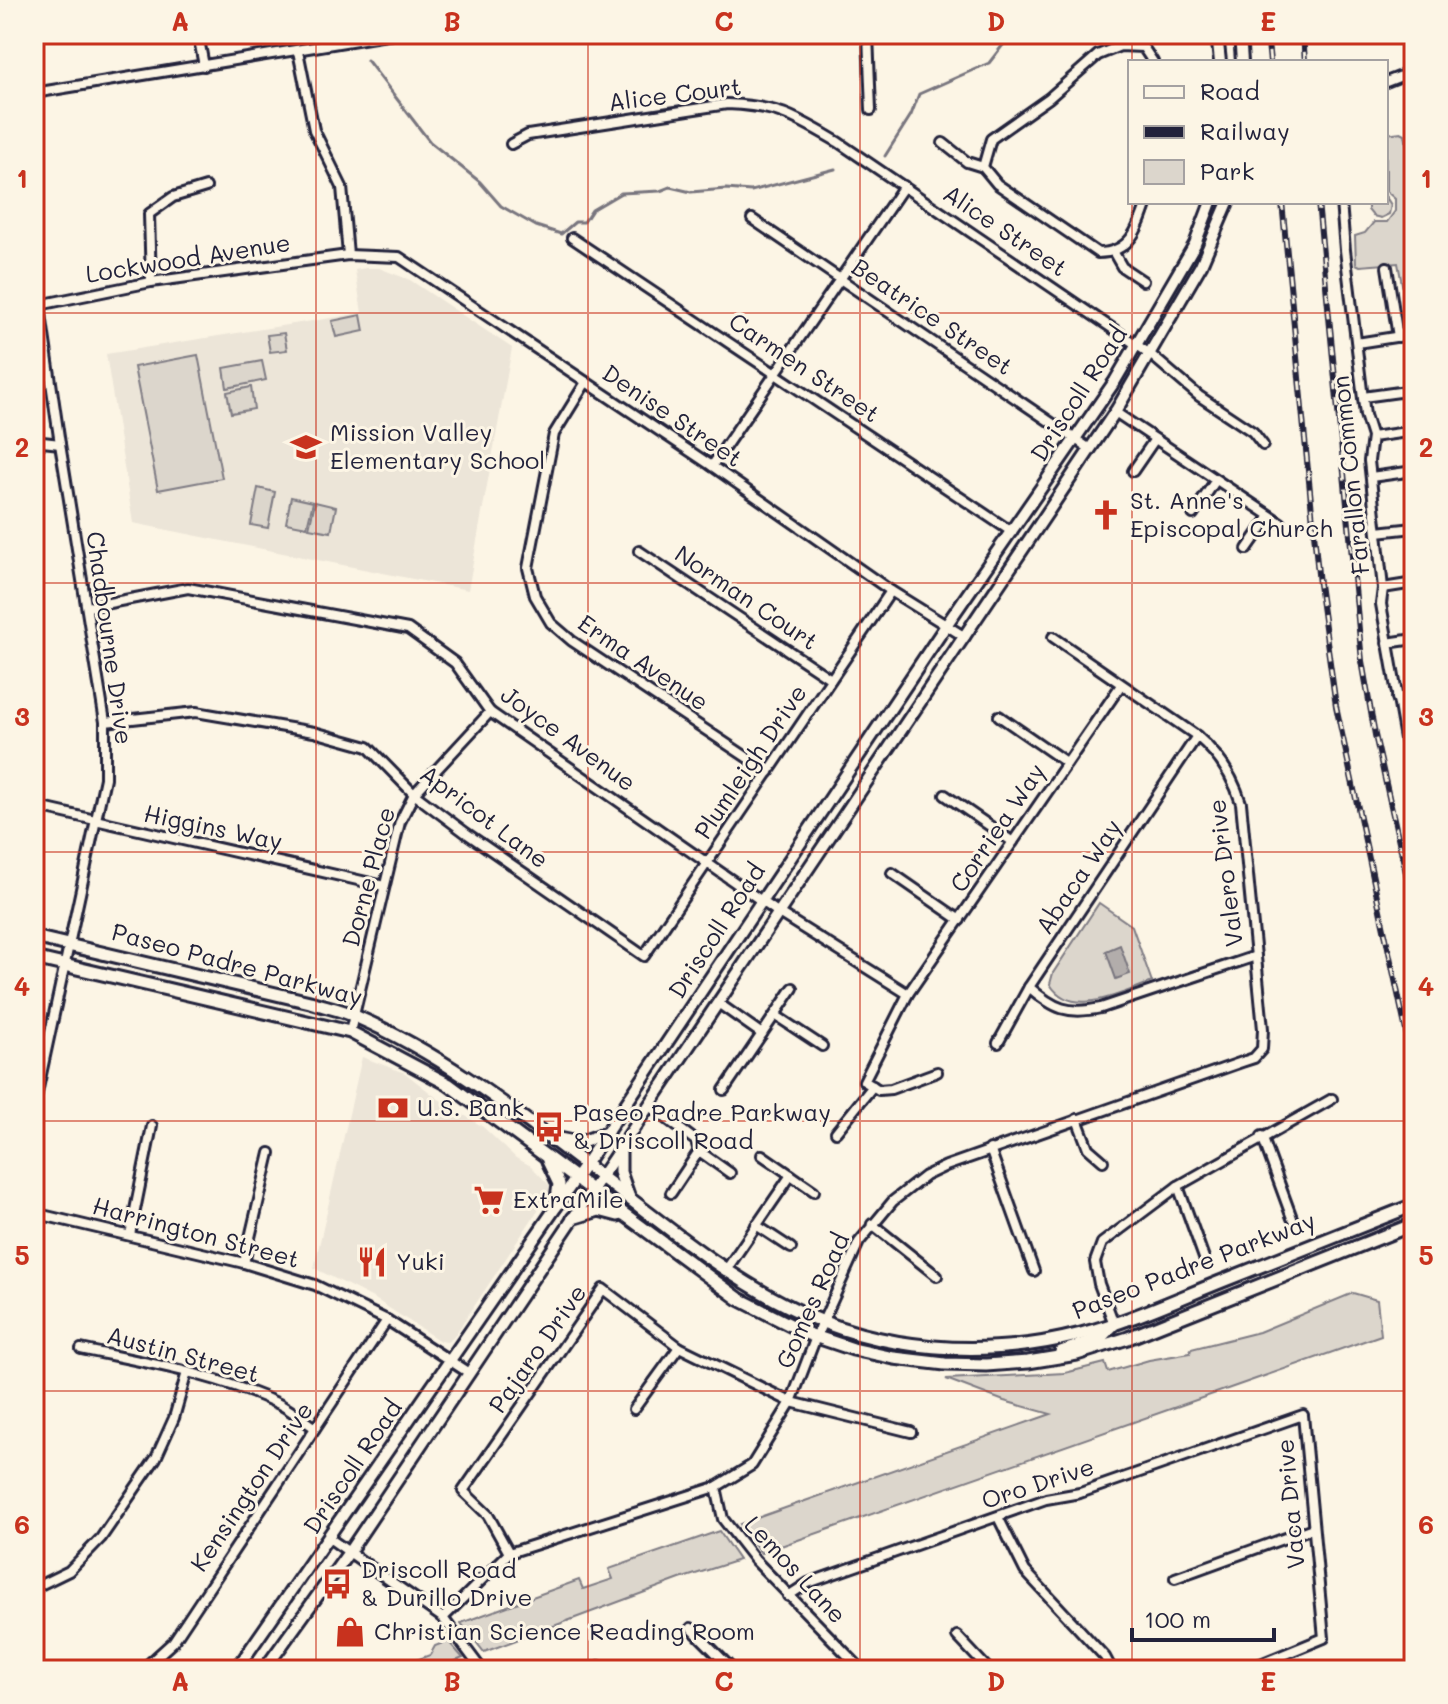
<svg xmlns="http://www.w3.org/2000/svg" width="1448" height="1704" viewBox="0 0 1448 1704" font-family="Mali,sans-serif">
<rect width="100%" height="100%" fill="#fcf5e5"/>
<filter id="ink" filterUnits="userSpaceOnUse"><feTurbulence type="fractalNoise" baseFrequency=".0125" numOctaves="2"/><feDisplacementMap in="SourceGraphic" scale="16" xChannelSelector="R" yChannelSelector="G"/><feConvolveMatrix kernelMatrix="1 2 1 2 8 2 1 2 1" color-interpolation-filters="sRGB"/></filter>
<g filter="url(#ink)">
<g fill="#ece5d8">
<path d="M366 268H379L410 280 512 348 468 590 133 523 106 354 362 313 355 270Z"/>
<path d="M362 1057 405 1073 437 1098 483 1127 516 1158 531 1166 550 1186V1192L453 1338 447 1342 440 1341 375 1299 314 1268Z"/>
</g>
<g fill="#dcd6cc" stroke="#7f7c84" stroke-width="2">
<path d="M1401 132 1405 134 1414 191V299L1405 300 1398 263 1360 266 1356 264 1355 236 1365 233 1374 222H1387L1395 211V199L1386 191V134Z"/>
<path d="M1386 197 1391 205 1389 214 1381 218 1373 216 1368 210V202H1386Z"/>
<path d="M361 315 364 331 336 337 332 321Z"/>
<path d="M284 333 287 350 270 352 267 335Z"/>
<path d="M198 355 222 478 158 490 134 367Z"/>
<path d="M262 361 266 380 227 388 224 368Z"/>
<path d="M251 387 254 409 231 413 227 392Z"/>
<path d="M258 488 275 492 268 528 251 525Z"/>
<path d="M291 497 313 502 307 527 286 523Z"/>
<path d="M315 502 336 507 331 532 309 528Z"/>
<path d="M1099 903 1132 926 1152 982C1122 992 1072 1020 1050 984L1053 973Z"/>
<path d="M1353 1293 1377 1300 1381 1335 761 1553 740 1524 1051 1414 1004 1401 946 1379 1065 1373 1105 1363 1108 1372 1149 1360 1190 1353 1191 1349 1259 1332Z"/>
<path d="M719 1531 739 1560 680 1579 484 1652 461 1623 579 1580 583 1589 613 1579 609 1569Z"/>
<path d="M448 1641 463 1658 433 1670H389L430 1655 435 1646Z"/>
</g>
<path fill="#b2adab" stroke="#78757e" stroke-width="2" d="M1120 945 1130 974 1116 979 1106 951Z"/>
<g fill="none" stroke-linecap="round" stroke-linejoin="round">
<g stroke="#78757e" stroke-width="3">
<path d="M367 60 430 142 480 182 501 206 536 226 561 234 575 222H584L592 210 621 193 660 191 670 187 691 192 726 189 751 191 835 169"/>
<path d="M885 156 911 115 919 94 989 63 1006 41 1019 34"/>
</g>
<g stroke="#22223b" stroke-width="14">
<g id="minor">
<path d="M198 34 204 66"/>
<path d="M868 34 871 110"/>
<path d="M1405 34 1414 53"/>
<path d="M298 51 314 130 342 187 348 255"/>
<path d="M1386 82 1414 71"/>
<path d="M34 93 393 34"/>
<path d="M943 143 967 162 983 167"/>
<path d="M511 144 528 135 727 104C779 106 795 117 838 142L1150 354 1199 396 1253 432 1263 445"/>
<path d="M1147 202C1138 229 1130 253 1098 253L997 184 983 167 991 139 1049 98 1098 55 1120 46 1143 47 1153 62"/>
<path d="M1341 202 1345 250 1365 415 1372 437 1369 461 1383 588 1381 604 1414 789"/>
<path d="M752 219 1090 449"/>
<path d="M572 238 1012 532"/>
<path d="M1114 253 1122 267 1143 281"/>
<path d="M34 266 60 444 105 722V778L34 1107"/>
<path d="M1387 267 1398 337"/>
<path d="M151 282 149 214 173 197 206 187"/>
<path d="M34 306 151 282 348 255 399 257 712 466 891 591 965 637"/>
<path d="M1357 343 1414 334"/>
<path d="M586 382 554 434 528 568 535 596 551 623 572 641 769 772"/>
<path d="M1363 397 1414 390"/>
<path d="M1115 412 1281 523"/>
<path d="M1372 437 1414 431"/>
<path d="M34 441 60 444"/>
<path d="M712 466 904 186"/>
<path d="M1133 471 1155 439"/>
<path d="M1371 477 1414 471"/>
<path d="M1193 514 1216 480"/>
<path d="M1377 532 1414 528"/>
<path d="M1247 549 1270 516"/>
<path d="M639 551 831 679"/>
<path d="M1383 588 1414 583"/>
<path d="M88 607 188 588 408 629 455 663 490 712 779 913 908 994"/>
<path d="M1387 643 1414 639"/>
<path d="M1397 698 1414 695"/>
<path d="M999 716 1067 763"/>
<path d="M105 722 196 712 314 732 368 747 414 794 466 833 644 956 891 591"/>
<path d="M945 795 1013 842"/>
<path d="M34 806 384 886"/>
<path d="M892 873 960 920"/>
<path d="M1029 987C1054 1009 1068 1015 1101 1008L1256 956"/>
<path d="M718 1003 762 1034"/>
<path d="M775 1015 822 1046"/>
<path d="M350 1032 400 822 414 794 490 712"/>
<path d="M998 1043 1029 987 1197 736"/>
<path d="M937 1072 891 1089 879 1090 864 1081 908 994 1121 685"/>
<path d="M724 1090 793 988"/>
<path d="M650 1106 696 1141 699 1151 730 1173"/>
<path d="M1077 1119 1088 1148 1103 1161"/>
<path d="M836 1132 873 1086"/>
<path d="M1262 1136 1292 1218"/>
<path d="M990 1149 1034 1271"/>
<path d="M762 1155 814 1191"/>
<path d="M1178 1186 1204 1258"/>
<path d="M671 1193 699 1151"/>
<path d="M34 1213 244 1263 315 1285 387 1320 469 1373"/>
<path d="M872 1224 937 1276"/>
<path d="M756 1225 791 1248"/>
<path d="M130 1235 152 1126"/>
<path d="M244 1263 270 1153"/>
<path d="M726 1270 791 1175"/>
<path d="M1114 1324 1099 1284 1095 1262 1102 1243 1178 1186 1332 1099"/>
<path d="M81 1349C147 1363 217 1374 279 1404 291 1410 303 1420 315 1428"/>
<path d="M634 1409 679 1347"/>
<path d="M716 1487 723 1519 755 1560 862 1670"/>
<path d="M998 1517 1025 1571 1105 1657 1112 1670"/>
<path d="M329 1538 443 1618 482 1670"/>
<path d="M509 1553 488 1515 463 1491 603 1289 679 1347 791 1402 911 1432"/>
<path d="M1175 1578 1313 1528"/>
<path d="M34 1588 69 1571 101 1538 156 1458 174 1418 187 1372"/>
<path d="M788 1596 808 1583 1046 1499 1080 1493 1303 1415 1324 1638 1246 1670"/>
<path d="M443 1618 509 1553 716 1487 752 1465 791 1402 816 1337 859 1242 893 1201 925 1176 946 1166 1242 1062 1254 1058 1262 1049 1263 1029 1241 803C1233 776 1218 754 1197 736L1053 637"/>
<path d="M691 1628 733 1670"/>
<path d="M957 1636 989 1670"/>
<path d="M599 1666 603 1670"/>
<path d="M142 1670 173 1642 387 1320"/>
</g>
</g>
<g stroke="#22223b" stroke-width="16">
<g id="tertiary">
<path d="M1217 34 1220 62"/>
<path d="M1240 34 1242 62"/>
<path d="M236 1670 585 1165 947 624 1115 381 1195 244 1211 202"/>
<path d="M264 1670 349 1552 1117 409 1201 265 1228 202"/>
</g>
</g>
<g stroke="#22223b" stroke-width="17">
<g id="secondary">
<path d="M34 937 310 1002C326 1007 343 1010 357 1017 447 1056 522 1117 599 1175 661 1222 722 1274 792 1308 879 1352 987 1359 1081 1334 1130 1321 1177 1299 1225 1280 1288 1255 1351 1230 1414 1205"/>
<path d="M34 958 350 1032 448 1084 739 1299 808 1334 853 1349 894 1358 945 1364 986 1365 1028 1362 1077 1354 1128 1338 1414 1224"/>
<path d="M554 1138 579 1143 607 1133"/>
<path d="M620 1149V1172L629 1198"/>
<path d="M548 1161 559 1184 556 1206"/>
<path d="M573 1218 599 1210 618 1215"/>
<path d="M1061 1352 1099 1339 1114 1324"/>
</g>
</g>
<use href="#minor" stroke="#fcf5e5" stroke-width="8"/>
<use href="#tertiary" stroke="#fcf5e5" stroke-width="10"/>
<use href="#secondary" stroke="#fcf5e5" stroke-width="11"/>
<g stroke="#22223b" stroke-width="6">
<g id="rail">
<path d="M1267 34 1270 62"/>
<path d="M1303 34 1305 62"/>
<path d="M1282 202 1319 584 1336 706 1414 1068"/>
<path d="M1318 202 1362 661 1375 735 1414 908"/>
</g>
</g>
<use href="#rail" stroke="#fcf5e5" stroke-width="3" stroke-dasharray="9" stroke-linecap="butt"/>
</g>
</g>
<path fill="none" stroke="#c8321e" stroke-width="2" stroke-opacity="0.55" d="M316 34V1670M588 34V1670M860 34V1670M1132 34V62M1132 202V1670M34 313H1414M34 583H1414M34 852H1414M34 1121H1414M34 1391H1414"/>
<defs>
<g id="school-bare" transform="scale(2.4)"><path d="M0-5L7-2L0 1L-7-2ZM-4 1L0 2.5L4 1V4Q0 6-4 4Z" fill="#c8321e" stroke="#fcf5e5" stroke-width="2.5" paint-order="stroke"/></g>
<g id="church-bare" transform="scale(2.4)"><path d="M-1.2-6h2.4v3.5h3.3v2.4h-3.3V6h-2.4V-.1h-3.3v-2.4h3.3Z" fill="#c8321e" stroke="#fcf5e5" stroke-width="2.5" paint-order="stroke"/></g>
<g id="bank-bare" transform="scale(2.4)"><path d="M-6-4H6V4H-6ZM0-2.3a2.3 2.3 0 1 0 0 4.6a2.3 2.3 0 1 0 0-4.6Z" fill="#c8321e" stroke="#fcf5e5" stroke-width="2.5" paint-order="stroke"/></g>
<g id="bus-bare" transform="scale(2.4)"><path d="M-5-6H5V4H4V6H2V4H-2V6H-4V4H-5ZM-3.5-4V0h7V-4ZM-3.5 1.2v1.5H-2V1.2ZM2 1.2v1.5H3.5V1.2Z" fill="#c8321e" stroke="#fcf5e5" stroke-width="2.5" paint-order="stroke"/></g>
<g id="supermarket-bare" transform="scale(2.4)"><path d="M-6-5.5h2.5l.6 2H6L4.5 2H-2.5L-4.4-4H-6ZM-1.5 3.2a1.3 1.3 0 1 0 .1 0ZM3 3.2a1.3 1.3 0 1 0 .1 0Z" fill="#c8321e" stroke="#fcf5e5" stroke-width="2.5" paint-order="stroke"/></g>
<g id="restaurant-bare" transform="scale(2.4)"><path d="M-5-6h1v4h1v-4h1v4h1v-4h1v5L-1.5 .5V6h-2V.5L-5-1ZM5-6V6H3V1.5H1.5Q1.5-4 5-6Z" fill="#c8321e" stroke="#fcf5e5" stroke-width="2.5" paint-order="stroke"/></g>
<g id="shop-bare" transform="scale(2.4)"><path d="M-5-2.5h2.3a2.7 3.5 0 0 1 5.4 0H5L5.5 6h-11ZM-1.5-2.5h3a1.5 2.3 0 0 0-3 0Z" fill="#c8321e" stroke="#fcf5e5" stroke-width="2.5" paint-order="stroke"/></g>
</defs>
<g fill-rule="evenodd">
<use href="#school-bare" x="306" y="447"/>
<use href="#church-bare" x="1106" y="515"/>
<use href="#bank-bare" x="393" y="1108"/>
<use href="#bus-bare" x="549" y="1127"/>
<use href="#supermarket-bare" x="489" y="1200"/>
<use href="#restaurant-bare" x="372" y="1262"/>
<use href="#bus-bare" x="337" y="1584"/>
<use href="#shop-bare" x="350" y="1632"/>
</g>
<g text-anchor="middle" stroke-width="6" stroke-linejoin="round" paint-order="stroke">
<g font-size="24" fill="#22223b" stroke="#fcf5e5">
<text transform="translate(675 95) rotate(-7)" y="8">Alice Court</text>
<text transform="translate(1005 231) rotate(34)" y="8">Alice Street</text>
<text transform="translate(188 259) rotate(-9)" y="8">Lockwood Avenue</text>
<text transform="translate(932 317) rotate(34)" y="8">Beatrice Street</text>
<text transform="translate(804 368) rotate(34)" y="8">Carmen Street</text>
<text transform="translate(1079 394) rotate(-57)" y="8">Driscoll Road</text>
<text transform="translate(672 416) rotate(34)" y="8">Denise Street</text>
<text transform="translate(1351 475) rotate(-96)" y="8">Farallon Common</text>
<text transform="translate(746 598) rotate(34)" y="8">Norman Court</text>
<text transform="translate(109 638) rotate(82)" y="8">Chadbourne Drive</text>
<text transform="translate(643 663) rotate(34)" y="8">Erma Avenue</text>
<text transform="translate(568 739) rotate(36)" y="8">Joyce Avenue</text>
<text transform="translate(751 762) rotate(-56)" y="8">Plumleigh Drive</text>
<text transform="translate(484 817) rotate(37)" y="8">Apricot Lane</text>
<text transform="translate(213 828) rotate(12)" y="8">Higgins Way</text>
<text transform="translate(998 828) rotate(-56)" y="8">Corriea Way</text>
<text transform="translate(1226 873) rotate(-97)" y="8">Valero Drive</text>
<text transform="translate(369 877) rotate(-75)" y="8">Dorne Place</text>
<text transform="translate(1079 877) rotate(-56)" y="8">Abaca Way</text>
<text transform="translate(717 931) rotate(-57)" y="8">Driscoll Road</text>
<text transform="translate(237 965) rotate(15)" y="8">Paseo Padre Parkway</text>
<text transform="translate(196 1233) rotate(15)" y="8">Harrington Street</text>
<text transform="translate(1194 1266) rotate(-21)" y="8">Paseo Padre Parkway</text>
<text transform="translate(813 1301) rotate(-66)" y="8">Gomes Road</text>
<text transform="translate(538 1349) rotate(-55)" y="8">Pajaro Drive</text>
<text transform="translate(183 1355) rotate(15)" y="8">Austin Street</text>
<text transform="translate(353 1467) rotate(-56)" y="8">Driscoll Road</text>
<text transform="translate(1038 1484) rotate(-18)" y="8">Oro Drive</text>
<text transform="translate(252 1487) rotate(-56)" y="8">Kensington Drive</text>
<text transform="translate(1291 1504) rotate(-95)" y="8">Vaca Drive</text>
<text transform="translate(795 1570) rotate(47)" y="8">Lemos Lane</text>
</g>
<g font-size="24" fill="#22223b" stroke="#fcf5e5" text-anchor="start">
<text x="330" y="441">Mission Valley<tspan x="330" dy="28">Elementary School</tspan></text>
<text x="1130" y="509">St. Anne's<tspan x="1130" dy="28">Episcopal Church</tspan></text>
<text x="417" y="1116">U.S. Bank</text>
<text x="573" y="1121">Paseo Padre Parkway<tspan x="573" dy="28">&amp; Driscoll Road</tspan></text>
<text x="513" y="1208">ExtraMile</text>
<text x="396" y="1270">Yuki</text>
<text x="361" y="1578">Driscoll Road<tspan x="361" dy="28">&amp; Durillo Drive</tspan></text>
<text x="374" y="1640">Christian Science Reading Room</text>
</g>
</g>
<rect width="1448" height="1704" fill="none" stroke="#fcf5e5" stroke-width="88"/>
<rect x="1128" y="60" width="260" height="144" fill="#fcf5e5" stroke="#a5a1a1" stroke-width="2"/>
<rect x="1144" y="86" width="40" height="12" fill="#fcf5e5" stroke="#a5a1a1" stroke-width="2"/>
<text x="1200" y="100" font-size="24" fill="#22223b">Road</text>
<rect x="1144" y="126" width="40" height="12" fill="#22223b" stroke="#a5a1a1" stroke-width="2"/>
<text x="1200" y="140" font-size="24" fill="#22223b">Railway</text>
<rect x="1144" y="160" width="40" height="24" fill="#dcd6cc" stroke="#a5a1a1" stroke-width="2"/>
<text x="1200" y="180" font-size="24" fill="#22223b">Park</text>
<path d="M1132 1628v12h142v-12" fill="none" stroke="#22223b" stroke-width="4"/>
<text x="1144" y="1628" font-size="24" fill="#22223b" stroke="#fcf5e5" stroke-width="6" paint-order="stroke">100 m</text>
<rect x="44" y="44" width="1360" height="1616" fill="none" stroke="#c8321e" stroke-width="3"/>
<g font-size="26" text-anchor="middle" font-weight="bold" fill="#c8321e">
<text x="180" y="31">A</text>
<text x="452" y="31">B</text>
<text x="724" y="31">C</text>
<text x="996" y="31">D</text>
<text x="1268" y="31">E</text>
<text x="22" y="188">1</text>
<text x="1426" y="188">1</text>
<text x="22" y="457">2</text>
<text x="1426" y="457">2</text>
<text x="22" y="726">3</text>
<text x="1426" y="726">3</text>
<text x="22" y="996">4</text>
<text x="1426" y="996">4</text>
<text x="22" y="1265">5</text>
<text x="1426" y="1265">5</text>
<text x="22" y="1534">6</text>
<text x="1426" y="1534">6</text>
<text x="180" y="1691">A</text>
<text x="452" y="1691">B</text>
<text x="724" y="1691">C</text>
<text x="996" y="1691">D</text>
<text x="1268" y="1691">E</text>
</g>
</svg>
